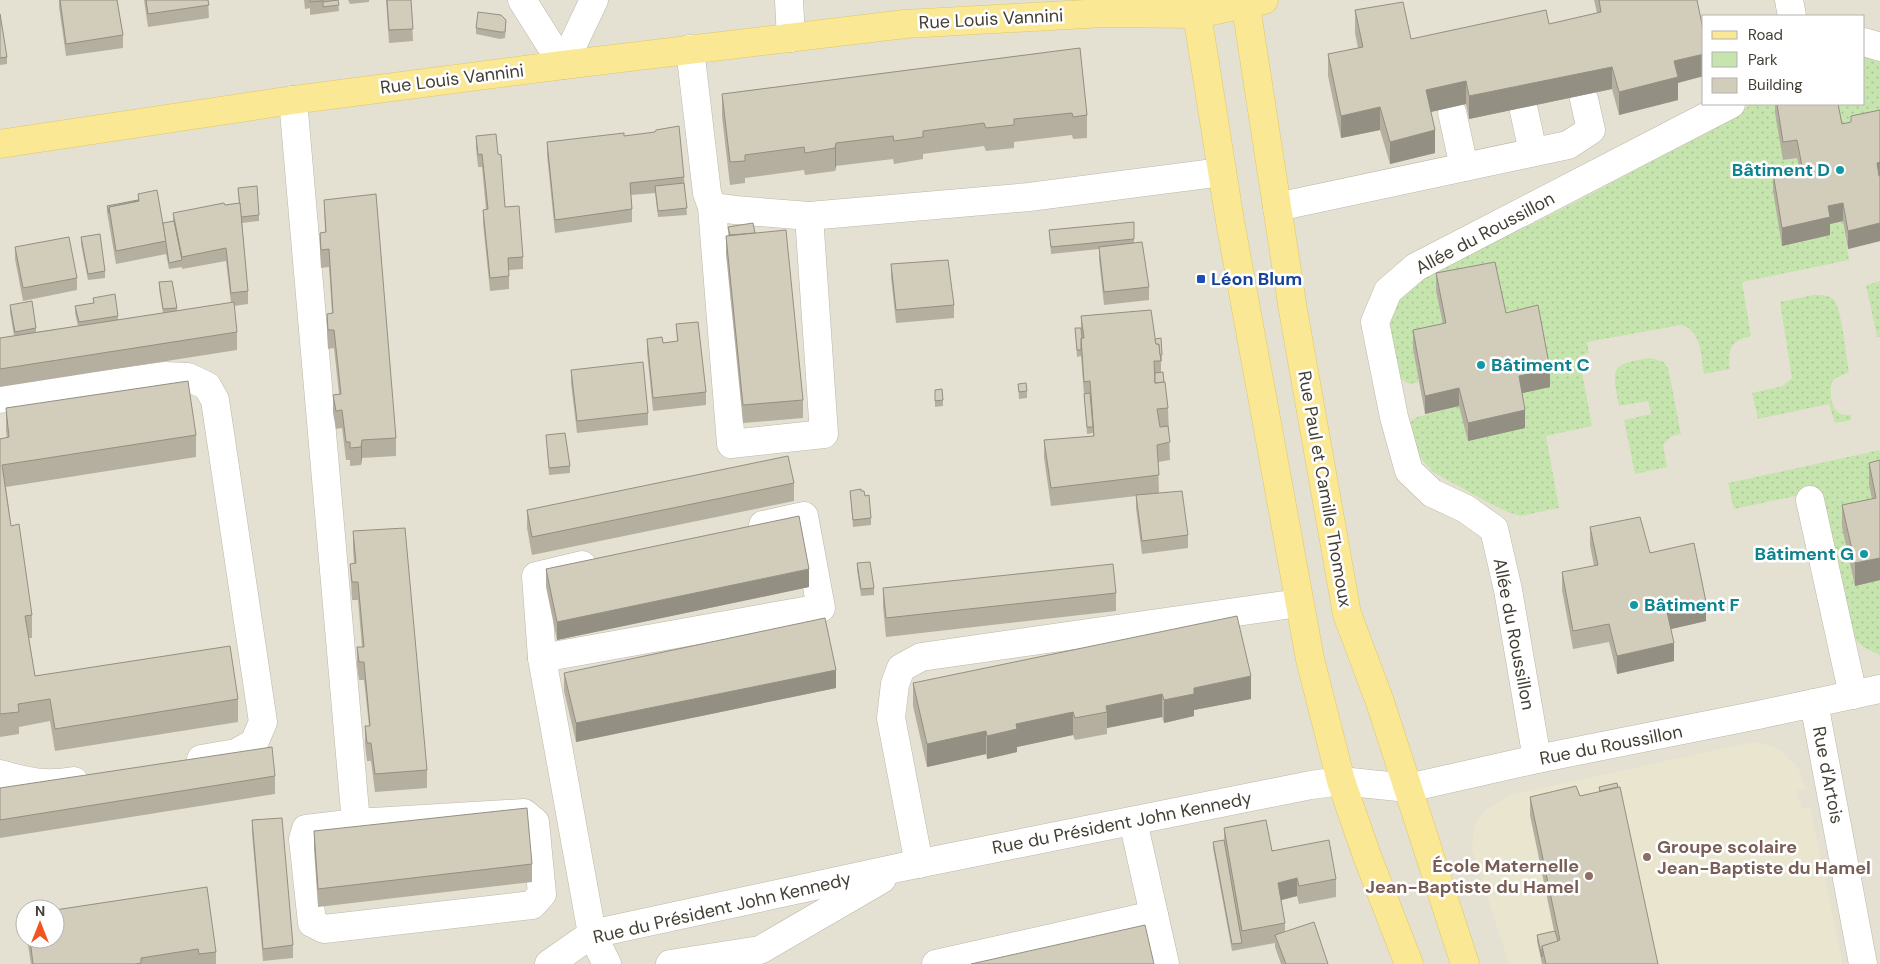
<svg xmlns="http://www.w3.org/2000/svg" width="1880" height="964" viewBox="0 0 1880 964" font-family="'DM Sans',sans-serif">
<defs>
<pattern id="green-dots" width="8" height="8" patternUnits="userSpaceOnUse" patternTransform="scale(1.25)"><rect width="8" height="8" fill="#c6e4ae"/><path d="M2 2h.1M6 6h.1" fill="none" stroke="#abc596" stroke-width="1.8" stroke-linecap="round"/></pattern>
</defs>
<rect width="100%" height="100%" fill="#f1efe4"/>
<path fill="#e5e1d2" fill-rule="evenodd" d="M0 0H1880V964H0ZM1704 16H1864V104H1704ZM25 909H55V939H25Z"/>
<path fill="#eae5ce" d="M1753 742 1768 745 1781 751 1798 767 1806 788 1797 790 1802 809 1810 807 1843 964H1509L1472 849 1474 829 1478 819 1487 809 1510 795Z"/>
<g fill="url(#green-dots)">
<path d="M1864 48 1880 52V128L1842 142 1834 104H1864Z"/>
<path d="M1751 104H1814L1784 160 1797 158 1802 185 1782 246 1830 235 1828 224 1843 221 1849 260 1742 282 1751 336C1731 341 1727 349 1730 369L1704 374C1701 357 1702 330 1681 325L1587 342 1589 353 1579 356 1592 426 1546 436 1559 508 1521 516 1508 512 1489 503 1433 472 1418 455 1409 427 1412 420 1417 417 1459 406 1437 291 1446 341 1413 349 1419 382 1410 384 1401 379C1395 356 1384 327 1395 304 1409 275 1497 241 1528 226 1575 203 1620 178 1666 154 1695 139 1727 125 1751 104Z"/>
<path d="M1880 281V337H1877L1866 285Z"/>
<path d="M1813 295C1820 295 1830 294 1835 301 1842 312 1846 357 1849 372L1834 379C1828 386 1830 407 1839 413 1842 415 1847 415 1851 415V420L1835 423 1829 404 1758 419 1752 393 1783 386 1792 378 1780 302Z"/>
<path d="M1651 358 1664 362 1668 368 1681 434 1672 436 1663 444 1667 467 1635 474 1624 420 1651 414 1648 401 1619 406C1612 367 1610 364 1651 358Z"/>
<path d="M1880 450V483L1876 521 1880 580V655L1865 648 1851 636 1820 491 1734 509 1728 483Z"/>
</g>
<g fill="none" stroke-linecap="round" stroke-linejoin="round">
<g stroke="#bcb7a7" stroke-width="29">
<g id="minor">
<path d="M522 0 563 65"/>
<path d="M789 0 791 38"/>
<path d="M1789 0 1792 16"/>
<path d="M1864 42 1880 47"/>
<path d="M690 49 707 193 712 207 735 210 809 216 1029 197 1222 172"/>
<path d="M563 65 594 0"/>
<path d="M293 100 356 823 306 829 303 839 312 923 324 929 532 905 542 894 535 822 524 813 356 823"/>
<path d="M1524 111 1533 152"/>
<path d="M1452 112 1464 167"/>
<path d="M712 207 731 444 824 434 809 216"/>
<path d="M1277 207 1568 145 1591 130 1584 99"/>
<path d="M0 399 164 376 188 377 207 386 215 400 263 722 254 743 236 753 201 759"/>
<path d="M1810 500 1853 695"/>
<path d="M582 565 536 576 542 658 592 934 607 964"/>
<path d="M542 658 821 608 804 516 763 525"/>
<path d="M1814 703 1863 964"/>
<path d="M1537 759 1508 590 1494 529 1466 509 1432 493 1409 471 1394 417 1375 322 1388 291 1416 267 1731 104"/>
<path d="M0 774C28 782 45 786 74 781"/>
<path d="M1133 821 1165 964"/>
<path d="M919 864 891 718 895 684 901 668 921 657 1299 603"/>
<path d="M549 964 592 934 902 867 1311 785 1341 781 1408 788 1537 759 1758 715 1880 689"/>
<path d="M670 964 760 950 882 879"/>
<path d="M936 964 1154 915"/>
</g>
</g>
<g stroke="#dec766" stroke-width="29">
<g id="major">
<path d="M1192 0 1197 14 1230 221 1310 659 1341 781 1367 856 1409 964"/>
<path d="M1245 0 1293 310 1347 614 1380 702 1465 964"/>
<path d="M0 144 293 100 563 65 905 24 1104 13 1197 14 1264 0"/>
</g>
</g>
<use href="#minor" stroke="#fff" stroke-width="28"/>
<use href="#major" stroke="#fae895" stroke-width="28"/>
</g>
<g fill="#b5afa0">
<path d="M59 0H117L123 35V48L66 56 59 7Z"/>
<path d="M144 0H208L209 18 148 27Z"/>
<path d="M304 0H338L339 11 310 15V8L305 9Z"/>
<path d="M348 0H369V2L350 4Z"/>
<path d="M386 0H411L413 41 389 43Z"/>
<path d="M1594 0H1697L1678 83V100L1619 115 1612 89 1469 119 1466 104 1431 112 1435 153 1390 164 1380 130 1341 138 1328 76V54L1358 48 1355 33V10L1411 39 1549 24 1597 13Z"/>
<path d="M0 14 7 57V64L0 65Z"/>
<path d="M506 27 505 38 500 39 476 34V28Z"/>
<path d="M1080 48 1087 115V138L1073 139 1072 135 1014 142V148L986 151 984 146 923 154V159L894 164 893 159 836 166 835 171 805 175 804 170 745 178V183L730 185 722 117V94Z"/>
<path d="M1775 104H1838L1842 124 1851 122V116L1880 110V241L1848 249 1843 221 1830 224V235L1782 246 1773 191V173L1799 167 1797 158 1783 160 1775 113Z"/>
<path d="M476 136 498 154 505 207 523 257V269L509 270V289L490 291 483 223V210H486L482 167H478L476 148Z"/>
<path d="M624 136 684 177 687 215 658 217 655 193 631 195 632 209V222L555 233 547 155V142Z"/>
<path d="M238 188 259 215V221L242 223 248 291V304L234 306 237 332V350L0 387V338L14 336 10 312V305L36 328V332L78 326 75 313V306L93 303V298L118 316V320L163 313 159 289V282L177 308V311L231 303 226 261 182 269V267L169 269 166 254 116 264 107 212V206L138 200V194L163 223 173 221V213L239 203Z"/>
<path d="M324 200 396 438V456L362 458 361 465 350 466V460H346L342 428 336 429 333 413V395L339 394 334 348 328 349 327 332V314L332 313 329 267 321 268 320 251V233L325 232Z"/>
<path d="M1134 222V243L1149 287V300L1104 305 1099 259V249L1051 254 1049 230Z"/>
<path d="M728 227 755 233 803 400V418L743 423 726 254V236H729Z"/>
<path d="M81 237 105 271V278L88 280 81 244Z"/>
<path d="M15 247 77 278V290L23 301 15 259Z"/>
<path d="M891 264 954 305V318L896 323 891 277Z"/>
<path d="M1436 273 1506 313 1550 387 1522 393 1525 428 1468 441 1459 406 1425 414 1413 349V330L1443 324 1436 291Z"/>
<path d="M1081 316 1155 339 1161 338 1162 361 1161 362V372L1164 382 1168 408 1170 460 1158 462 1159 493 1188 535V548L1142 554 1136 508V496L1051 506 1044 458V440L1093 436V433L1087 434 1081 356 1077 357 1075 328H1081Z"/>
<path d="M676 324 706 392V405L653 411 647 352V339L663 343 677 341Z"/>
<path d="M571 370 648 413V425L577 433 571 383Z"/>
<path d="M1018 384 1027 391V398L1019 399Z"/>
<path d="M935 390 943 400V406L935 407Z"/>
<path d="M6 408 196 435V457L6 487 11 526 32 615V638H29L35 676 238 699V722L55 751 50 721 19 727V734L0 737V439L7 438 6 431Z"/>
<path d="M546 435 570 466V473L549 475Z"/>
<path d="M1880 460V580L1855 586 1842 527V505L1872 499 1869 485V463Z"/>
<path d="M794 483V501L532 555 527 528V510Z"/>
<path d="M850 491H861L865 496 871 518V525L853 527Z"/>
<path d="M1590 527 1650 553 1706 621 1671 629 1674 661 1617 674 1609 642 1573 649 1562 590V572L1594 566 1590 545Z"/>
<path d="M353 531 427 770V788L375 792 371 761H367L365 744V726H369L364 680H359L357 665V647H362L358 600H352L350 564H354L353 549Z"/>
<path d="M857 563 874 588V595L861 596 857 570Z"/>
<path d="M546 569 809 587 557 640 546 587Z"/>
<path d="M883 588 1116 593V611L886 637 883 606Z"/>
<path d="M564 673 836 688 576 742 564 691Z"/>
<path d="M913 683 1251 699 1194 710V716L1164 723 1162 717 1107 728V734L1075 740 1073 735 1017 747V752L987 759 986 754 927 767 913 706Z"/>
<path d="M275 776V794L0 838V788Z"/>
<path d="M1599 787 1658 964H1542L1537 941V935L1554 931 1530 815V797L1580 796 1599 792Z"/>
<path d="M252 820 293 945V958L263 961 252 833Z"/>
<path d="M1224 828 1336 879V897L1299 904 1297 896 1281 900 1285 923V931L1328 964H1281L1275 947V943L1232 951 1213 848V842L1224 840Z"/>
<path d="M314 831 532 864V882L318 907 314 849Z"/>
<path d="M55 910 216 952V964H31L27 939H55Z"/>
</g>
<g fill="#938f82">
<path d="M1704 54V76L1678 83V100L1619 115V92L1674 61Z"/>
<path d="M1612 67V89L1469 119V96Z"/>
<path d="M1466 81V104L1426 113V90Z"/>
<path d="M1380 107V130L1341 138V116Z"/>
<path d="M1435 130V153L1390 164V142Z"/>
<path d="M836 143V166L835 171V148Z"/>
<path d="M1880 162V181H1877V163Z"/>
<path d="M1843 203V221L1830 224V235L1782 246V228L1828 206Z"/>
<path d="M1880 213V241L1848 249V231Z"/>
<path d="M1550 369V387L1519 394V376Z"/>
<path d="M1459 388V406L1425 414V396Z"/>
<path d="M1525 410V428L1468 441V423Z"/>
<path d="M362 440V458L361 465V447Z"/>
<path d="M1880 558V580L1855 586V563Z"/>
<path d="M809 569V587L557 640V622Z"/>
<path d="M1706 602V621L1667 630V612Z"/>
<path d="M1674 643V661L1617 674V656Z"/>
<path d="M836 670V688L576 742V723Z"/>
<path d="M1251 676V699L1194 710V716L1164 723V700L1194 688Z"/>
<path d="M1162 694V717L1107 728V712L1106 706Z"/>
<path d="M1073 712V735L1017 747V752L987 759V736L1016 724Z"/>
<path d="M986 731V754L927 767V744Z"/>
<path d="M1297 878V896L1278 901V883Z"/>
</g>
<g fill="#d2ccba" stroke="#938f82">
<path d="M60 0H117L123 35 66 44Z"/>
<path d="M146 0H208L209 5 148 14Z"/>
<path d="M310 0H323V1L310 2Z"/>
<path d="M338 0 339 5 323 7V2Z"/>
<path d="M387 0H411L413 29 389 30Z"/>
<path d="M1599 0H1697L1704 34V54L1674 61 1678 77 1619 92 1612 67 1469 96 1466 81 1426 90 1435 130 1390 142 1380 107 1341 116 1328 54 1363 47 1355 10 1403 2 1411 39 1546 10 1549 24 1601 12Z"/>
<path d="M478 12 501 15 506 20 505 32H500L476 28Z"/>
<path d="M0 14 7 57 0 58Z"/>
<path d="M1080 48 1087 115 1073 117 1072 113 1014 119V125L986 128 984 123 923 131V137L894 141 893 136 836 143 835 148 805 153 804 147 745 155V161L730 162 722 94Z"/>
<path d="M1777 104H1838L1842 124 1851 122V116L1880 110V162L1877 163 1879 176H1880V223L1848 231 1843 203 1828 206 1830 217 1782 228 1773 173 1802 166 1797 140 1783 142Z"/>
<path d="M679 126 684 177 630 183 632 209 555 220 547 142 624 133V136L655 132 656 130Z"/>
<path d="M496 134 498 154 501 155 505 207 519 206 523 257 508 258 509 276 490 278 483 210 488 209 482 154 478 155 476 136Z"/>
<path d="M684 183 687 208 658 211 655 186Z"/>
<path d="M257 186 259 215 241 217 238 188Z"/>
<path d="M157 190 166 241 116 251 109 207 139 201 138 194Z"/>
<path d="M376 194 396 438 362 440 361 447 350 448V442H346L342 410 336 411 333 395 341 394 334 330H328L327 314 333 313 329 249 321 250 320 233 326 232 324 200Z"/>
<path d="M138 200V201L109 207V213L107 206Z"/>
<path d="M224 203 225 205 240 203 248 291 231 293 226 248 182 257 173 213Z"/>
<path d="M174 221 182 260 169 263 163 223Z"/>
<path d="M1134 222V239L1051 247 1049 230Z"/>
<path d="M753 223 755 233 730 235 728 227Z"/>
<path d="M786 230 803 400 743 405 726 236Z"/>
<path d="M100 234 105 271 88 274 81 237Z"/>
<path d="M69 237 77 278 23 288 15 247Z"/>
<path d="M1142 242 1149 287 1104 292 1099 247Z"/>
<path d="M948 260 954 305 896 310 891 264Z"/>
<path d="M1495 262 1506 313 1538 305 1550 369 1519 376 1525 410 1468 423 1459 388 1425 396 1413 330 1446 323 1436 273Z"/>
<path d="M172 281 177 308 163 309 159 282Z"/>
<path d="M115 294 118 316 79 322 75 306 94 303 93 298Z"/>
<path d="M32 301 36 328 15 332 10 305Z"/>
<path d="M234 302 237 332 0 369V338Z"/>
<path d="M1151 310 1156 344H1159L1161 361H1154L1155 383 1165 382 1168 408 1157 409 1160 427 1168 426 1170 442 1157 445 1159 475 1051 488 1044 440 1094 436 1090 381 1084 382 1081 338H1084L1081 316Z"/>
<path d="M698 322 706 392 653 398 647 339 662 337 663 343 678 341 676 324Z"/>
<path d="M1075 328H1081L1082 338H1081V350H1077Z"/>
<path d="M1161 338 1162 355H1160L1159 344H1156L1155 339Z"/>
<path d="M643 362 648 413 577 421 571 370Z"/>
<path d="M1163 372 1164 382 1155 383V373Z"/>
<path d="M188 381 196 435 2 465 11 526 19 524 32 615 25 616 35 676 230 646 238 699 55 729 50 699 18 704 19 712 0 714V439L9 437 6 408Z"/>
<path d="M1026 383 1027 391 1019 392 1018 384Z"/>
<path d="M942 389 943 400 935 401V390Z"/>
<path d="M1090 393 1093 427H1087L1084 394Z"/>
<path d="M565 433 570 466 549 468 546 435Z"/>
<path d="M788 456 794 483 532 537 527 510Z"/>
<path d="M1880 460V558L1855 563 1842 505 1876 498 1869 463Z"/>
<path d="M861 489V491H864L865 496 869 495 871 518 853 520 850 491Z"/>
<path d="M1182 491 1188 535 1142 541 1136 495Z"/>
<path d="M799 516 809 569 557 622 546 569Z"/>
<path d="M1640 517 1650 553 1694 543 1706 602 1667 612 1674 643 1617 656 1609 624 1573 631 1562 572 1598 565 1590 527Z"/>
<path d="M405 528 427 770 375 774 371 743H367L365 726H370L364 662H359L357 647H364L358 582H352L350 564 356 563 353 531Z"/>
<path d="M870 562 874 588 861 589 857 563Z"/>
<path d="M1113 564 1116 593 886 618 883 588Z"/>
<path d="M1237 616 1251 676 1194 688V694L1164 700 1162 694 1106 706 1107 712 1075 718 1073 712 1016 724 1017 729 987 736 986 731 927 744 913 683Z"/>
<path d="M825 618 836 670 576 723 564 673Z"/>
<path d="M272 747 275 776 0 820V788Z"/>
<path d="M1617 783 1618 787 1600 791 1599 787Z"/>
<path d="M1576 786 1580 796 1620 787 1658 964H1546L1542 946 1560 940 1530 797Z"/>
<path d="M527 808 532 864 318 889 314 831Z"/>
<path d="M282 818 293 945 263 949 252 820Z"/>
<path d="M1266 820 1272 851 1329 840 1336 879 1299 886 1297 878 1278 883 1285 923 1242 931 1224 828Z"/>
<path d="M1224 840 1242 943 1232 944 1213 842Z"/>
<path d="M207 887 216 952 199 954 198 949 141 958V963L135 964H33L30 939H55V910Z"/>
<path d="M1314 922 1328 964H1286L1275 935Z"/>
<path d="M1145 925 1154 964H971Z"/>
<path d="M1555 931 1558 941 1542 946V957L1537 935Z"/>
</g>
<g fill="#0f9aa8" stroke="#fff" stroke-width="2">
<circle cx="1840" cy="170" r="5"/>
<circle cx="1481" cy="365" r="5"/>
<circle cx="1864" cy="554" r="5"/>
<circle cx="1634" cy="605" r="5"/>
</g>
<rect fill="#1a4fb4" stroke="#fff" stroke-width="2" x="1196" y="274" width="10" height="10" rx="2.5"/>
<g fill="#8d6e63" stroke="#fff" stroke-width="2">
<circle cx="1647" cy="857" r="5"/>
<circle cx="1589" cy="876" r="5"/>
</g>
<g text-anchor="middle" stroke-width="5" stroke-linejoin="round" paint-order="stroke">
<g font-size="18" fill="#433f34" stroke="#fff">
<text transform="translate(991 19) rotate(-3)" y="6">Rue Louis Vannini</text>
<text transform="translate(452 79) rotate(-7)" y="6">Rue Louis Vannini</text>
<text transform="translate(1485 233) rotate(-28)" y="6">Allée du Roussillon</text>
<text transform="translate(1325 489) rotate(80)" y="6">Rue Paul et Camille Thomoux</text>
<text transform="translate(1514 634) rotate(79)" y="6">Allée du Roussillon</text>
<text transform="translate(1611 745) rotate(-11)" y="6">Rue du Roussillon</text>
<text transform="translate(1828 775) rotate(79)" y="6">Rue d'Artois</text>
<text transform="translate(1122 823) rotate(-11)" y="6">Rue du Président John Kennedy</text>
<text transform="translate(722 908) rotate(-13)" y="6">Rue du Président John Kennedy</text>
</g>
<g font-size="18" font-weight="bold" fill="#0d838f" stroke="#fff" text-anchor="end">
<text x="1830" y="176">Bâtiment D</text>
<text x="1491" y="371" text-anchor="start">Bâtiment C</text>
<text x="1854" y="560">Bâtiment G</text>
<text x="1644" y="611" text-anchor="start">Bâtiment F</text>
</g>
<g font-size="18" font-weight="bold" fill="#164399" stroke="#fff" text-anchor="start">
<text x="1211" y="285">Léon Blum</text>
</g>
<g font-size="18" font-weight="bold" fill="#785e54" stroke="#fff" text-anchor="start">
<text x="1657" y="853">Groupe scolaire<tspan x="1657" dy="21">Jean-Baptiste du Hamel</tspan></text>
<text x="1579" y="872" text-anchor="end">École Maternelle<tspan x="1579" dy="21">Jean-Baptiste du Hamel</tspan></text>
</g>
</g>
<rect x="1702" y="15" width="162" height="90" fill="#ffffff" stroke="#b4b2ae"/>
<rect x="1712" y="31" width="25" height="8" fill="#fae895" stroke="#b4b2ae"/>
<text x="1748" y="40" font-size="15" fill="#433f34">Road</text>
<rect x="1712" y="52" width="25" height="15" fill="#c6e4ae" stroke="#b4b2ae"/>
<text x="1748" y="65" font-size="15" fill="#433f34">Park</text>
<rect x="1712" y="78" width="25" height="15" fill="#d2ccba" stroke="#b4b2ae"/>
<text x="1748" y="90" font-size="15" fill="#433f34">Building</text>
<g transform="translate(40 924)"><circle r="24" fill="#ffffff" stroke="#b4b2ae"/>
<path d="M0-4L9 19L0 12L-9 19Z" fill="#f1541c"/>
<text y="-8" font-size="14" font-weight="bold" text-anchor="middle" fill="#433f34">N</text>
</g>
</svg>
